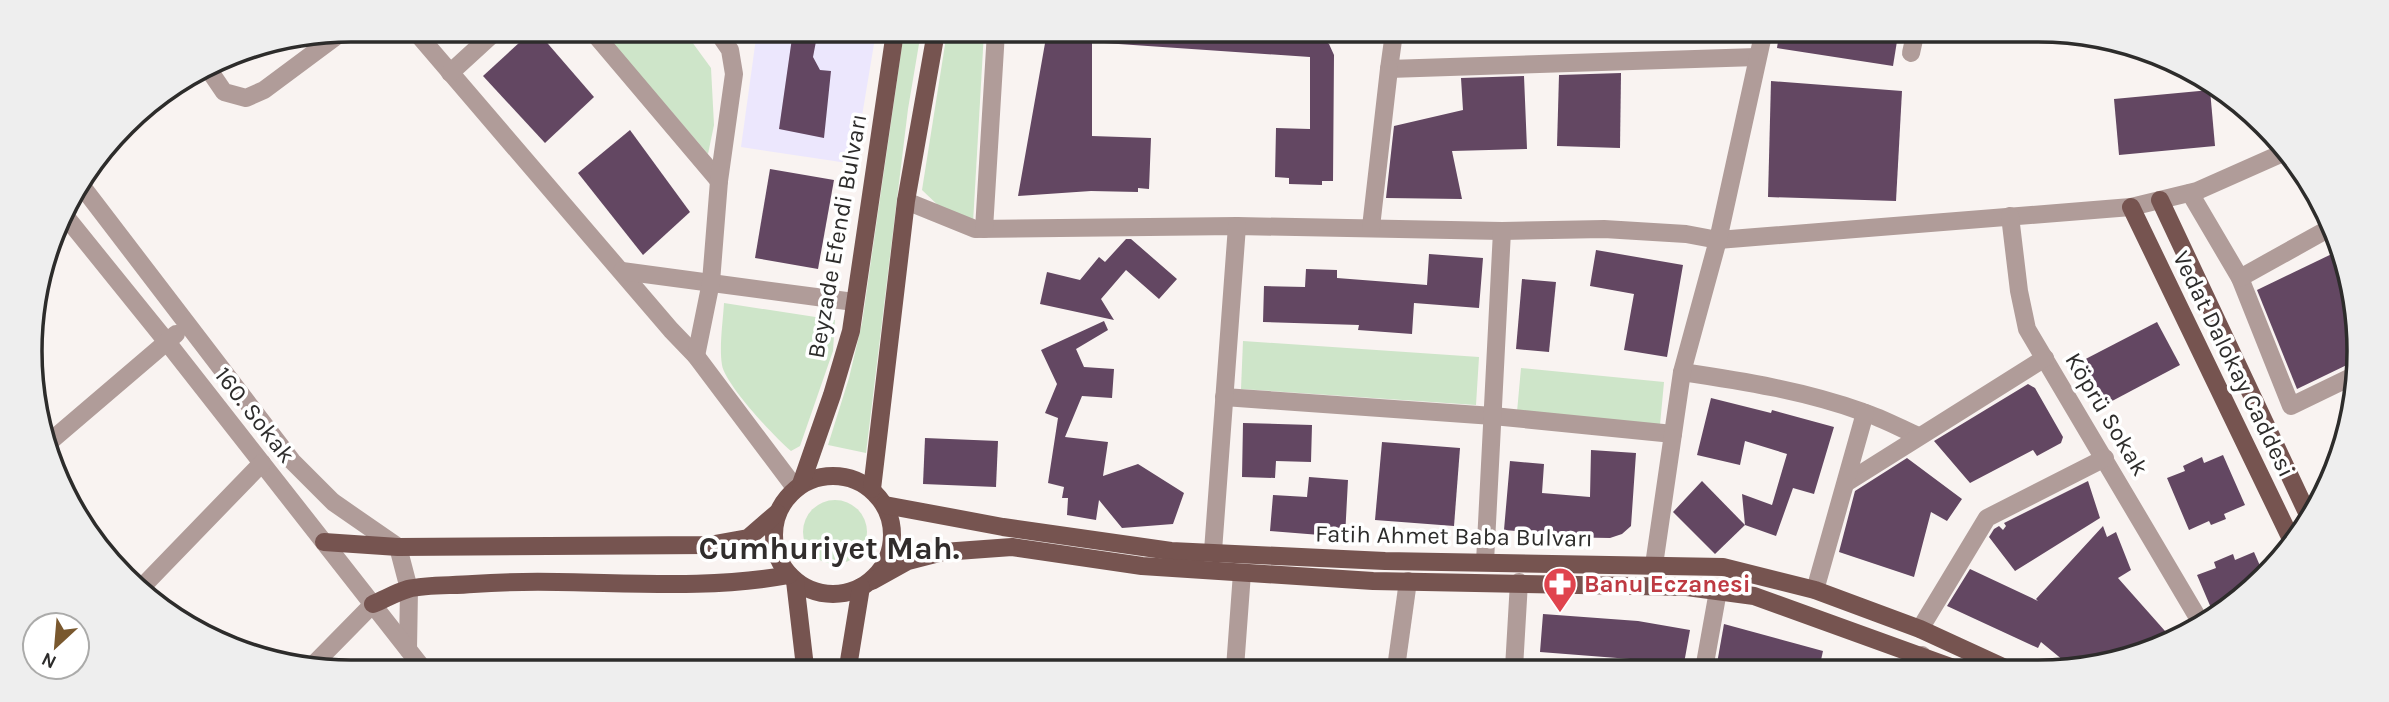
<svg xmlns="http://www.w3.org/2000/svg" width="2389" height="702" viewBox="0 0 2389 702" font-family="Karla,sans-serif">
<rect width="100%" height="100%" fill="#f9f3f1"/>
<path fill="#ece7fd" d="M757 31 876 32 854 164 741 147Z"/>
<g fill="#cee5c9">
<path d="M602 31H684L711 68 714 125 708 154Z"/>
<path d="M904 32H921L908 109 866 453 828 445 849 378 862 323Z"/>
<path d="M947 32H984L973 223 942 209 922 190Z"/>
<path d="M724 303 835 320 833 351 800 446 791 451C774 437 725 384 722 365 719 347 723 321 724 303Z"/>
<path d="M1243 341 1479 357 1476 405 1241 389Z"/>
<path d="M1521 368 1664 382 1660 425 1517 412Z"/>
<circle cx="835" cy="532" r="32"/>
</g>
<g fill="#634762">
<path d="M533 30H536L594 97 545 143 483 76Z"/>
<path d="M793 31H818L813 57 820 70 831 71 824 138 779 129Z"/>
<path d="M1047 32H1092V136L1151 138 1149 189 1138 188V192L1091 191 1018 196Z"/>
<path d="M1105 32 1270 33 1319 37 1329 44 1334 55 1333 181H1322V185L1289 184V178L1275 177 1276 128 1310 129V57L1104 43Z"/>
<path d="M1779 35H1898L1893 66 1777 48Z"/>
<path d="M1621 73 1620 148 1557 146 1559 75Z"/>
<path d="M1524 76 1527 149 1452 151 1462 199 1386 198 1394 126 1463 110 1461 78Z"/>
<path d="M1771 81 1902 91 1896 201 1768 197Z"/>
<path d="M2210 90 2215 146 2119 155 2114 99Z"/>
<path d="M630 130 690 212 643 255 578 173Z"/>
<path d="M770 169 834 180 818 269 755 258Z"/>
<path d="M1126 239H1131L1177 279 1159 299 1126 270 1101 299 1114 320 1040 304 1047 272 1080 280 1099 257 1105 262Z"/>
<path d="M1596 250 1683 265 1667 357 1624 350 1634 294 1590 286Z"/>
<path d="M2338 251 2353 288V362L2297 389 2257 290Z"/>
<path d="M1429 254 1483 258 1479 308 1414 303 1412 334 1358 330 1359 325 1263 322 1264 286 1305 287 1306 269 1337 270V278L1427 285Z"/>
<path d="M1522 279 1556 282 1549 352 1516 349Z"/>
<path d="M1104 321 1108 330 1076 349 1084 367 1114 369 1112 398 1082 396 1065 437 1108 442 1103 476 1138 464 1184 493 1173 524 1122 528 1099 500 1096 520 1067 515 1068 498H1062L1064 487 1048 483 1058 418 1045 413 1057 384 1041 350Z"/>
<path d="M2157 322 2180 365 2097 409 2074 365Z"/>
<path d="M2028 384 2035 388 2063 437 2061 443 2037 456 2033 450 1970 483 1934 441Z"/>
<path d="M1711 398 1771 413 1772 410 1834 427 1814 494 1793 488 1776 536 1745 525 1742 494 1772 505 1787 454 1745 441 1740 465 1697 455Z"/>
<path d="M1243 423 1312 425 1311 462 1276 461 1275 478 1242 477Z"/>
<path d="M925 438 998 441 996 487 923 484Z"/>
<path d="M1382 442 1460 448 1454 526 1375 520Z"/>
<path d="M1591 450 1636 453 1631 526 1622 534 1610 538 1552 537V534L1504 530 1510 461 1544 464 1542 493 1590 497Z"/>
<path d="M2223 455 2245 505 2224 514 2226 519 2211 525 2209 521 2189 530 2167 478 2185 471 2183 466 2202 457 2204 463Z"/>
<path d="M1907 458 1962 499 1947 521 1931 512 1914 577 1839 552 1855 491Z"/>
<path d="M1309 477 1348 480 1345 537 1270 531 1273 495 1307 497Z"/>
<path d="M1702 481 1745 525 1715 554 1673 512Z"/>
<path d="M2088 481 2100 518 2015 571 1989 537 1994 529 1999 526 2003 530 2006 526 2004 523Z"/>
<path d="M2103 526 2107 537 2116 532 2131 570 2118 578 2173 640 2161 648 2098 665 2095 657 2075 670 2041 642 2038 648 1947 606 1970 569 2038 601 2036 599Z"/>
<path d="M2254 552 2264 575 2250 592 2214 615 2197 575 2216 568 2214 562 2233 554 2235 560Z"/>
<path d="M1543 614 1638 621 1690 630 1683 669H1658L1629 664 1630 659 1540 652Z"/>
<path d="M1724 624 1823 651 1819 669H1716Z"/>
</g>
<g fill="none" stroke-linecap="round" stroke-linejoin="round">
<g stroke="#b09c99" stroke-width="18">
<path d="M414 30 671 330 696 356 796 489"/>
<path d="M592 31 719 181"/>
<path d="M1394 33 1389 69 1757 57"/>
<path d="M1911 53 1915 35"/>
<path d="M207 67 224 92 246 98 264 90 342 32"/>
<path d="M450 73 497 30"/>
<path d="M81 185 292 461 333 502 398 547 409 589 408 649"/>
<path d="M2190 193 2240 278 2291 406 2353 376"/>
<path d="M906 201 975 229 1237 226 1502 231 1604 229 1686 234 1718 240 2131 207 2197 191 2285 152"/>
<path d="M62 212 167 342 421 666"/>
<path d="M2010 216 2019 291 2027 329 2201 623"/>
<path d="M1371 227 1389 69"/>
<path d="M984 229 996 32"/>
<path d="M622 271 854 302"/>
<path d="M2240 278 2328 229"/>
<path d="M696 356 711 282 719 181 734 74 730 50 717 31"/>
<path d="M1682 372C1743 381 1805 391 1863 412 1882 418 1900 428 1918 436"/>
<path d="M1224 397 1493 416 1673 434"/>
<path d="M46 445 176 334"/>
<path d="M1846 483 2045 358"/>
<path d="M1213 551 1237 226"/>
<path d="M1485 562 1502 231"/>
<path d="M1654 565 1682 372 1718 240 1763 35"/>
<path d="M142 587 262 463"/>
<path d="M1815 590 1865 413"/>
<path d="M1920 629 1987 518 2105 458"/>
<path d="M312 666 373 604"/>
<path d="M1235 668 1242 573"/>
<path d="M1396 668 1408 581"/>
<path d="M1514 668 1519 582"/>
<path d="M1704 669 1718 591"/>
<path d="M1916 669 1922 655"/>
</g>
<g stroke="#765450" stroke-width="18">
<path d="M2160 200 2310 519"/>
<path d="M2131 207 2292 541"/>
<circle cx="833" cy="535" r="59"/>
<path d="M801 484 832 395 851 331 895 32"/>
<path d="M872 489 906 201 936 32"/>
<path d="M885 505 1003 527 1171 551 1385 561 1723 567 1815 590 1920 629 2007 669"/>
<path d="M324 542 398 547 709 545 748 538 777 513"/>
<path d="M795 581 805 667"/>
<path d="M872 581 908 561 943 552 1012 547 1142 566 1373 581 1687 587 1754 596 1956 669"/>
<path d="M373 604C385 599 397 592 408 589 428 584 452 586 473 584 578 576 685 594 789 575"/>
<path d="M848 667 861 587"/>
</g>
</g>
<defs>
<g id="pharmacy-pin" transform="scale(1.75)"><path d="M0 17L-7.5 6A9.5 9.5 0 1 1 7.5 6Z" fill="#e0444e" stroke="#fff"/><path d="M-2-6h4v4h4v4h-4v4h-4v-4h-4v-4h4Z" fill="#fff"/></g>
</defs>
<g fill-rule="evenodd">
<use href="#pharmacy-pin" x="1560" y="584"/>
</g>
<g text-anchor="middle" stroke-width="7" stroke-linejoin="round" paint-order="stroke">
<g font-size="24" fill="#2d2c2b" stroke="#fff">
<text transform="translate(837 236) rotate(-80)" y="8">Beyzade Efendi Bulvarı</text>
<text transform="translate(2234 364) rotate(64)" y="8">Vedat Dalokay Caddesi</text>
<text transform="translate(2107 414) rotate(59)" y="8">Köprü Sokak</text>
<text transform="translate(255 415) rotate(52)" y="8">160. Sokak</text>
<text transform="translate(1454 536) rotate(1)" y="8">Fatih Ahmet Baba Bulvarı</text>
</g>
<g font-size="24" font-weight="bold" fill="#be3a42" stroke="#fff" text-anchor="start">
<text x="1584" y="592">Banu Eczanesi</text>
</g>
<g font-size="32" font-weight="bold" fill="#312d2c" stroke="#fff">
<text x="829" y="559">Cumhuriyet Mah.</text>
</g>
</g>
<path d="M0 0H2389V702H0ZM351 42H2038A309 309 0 0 1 2347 351V351A309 309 0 0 1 2038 660H351A309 309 0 0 1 42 351V351A309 309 0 0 1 351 42Z" fill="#eee" fill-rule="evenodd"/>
<path fill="none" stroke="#2d2c2b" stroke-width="3.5" d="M351 42H2038A309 309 0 0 1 2347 351V351A309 309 0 0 1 2038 660H351A309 309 0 0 1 42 351V351A309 309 0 0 1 351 42Z"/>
<g transform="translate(56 646) rotate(206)"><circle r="33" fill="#ffffff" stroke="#ababaa" stroke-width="2"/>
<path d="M0-5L12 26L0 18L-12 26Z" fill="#79582e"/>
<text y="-10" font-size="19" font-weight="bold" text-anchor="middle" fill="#2d2c2b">N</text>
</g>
</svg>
